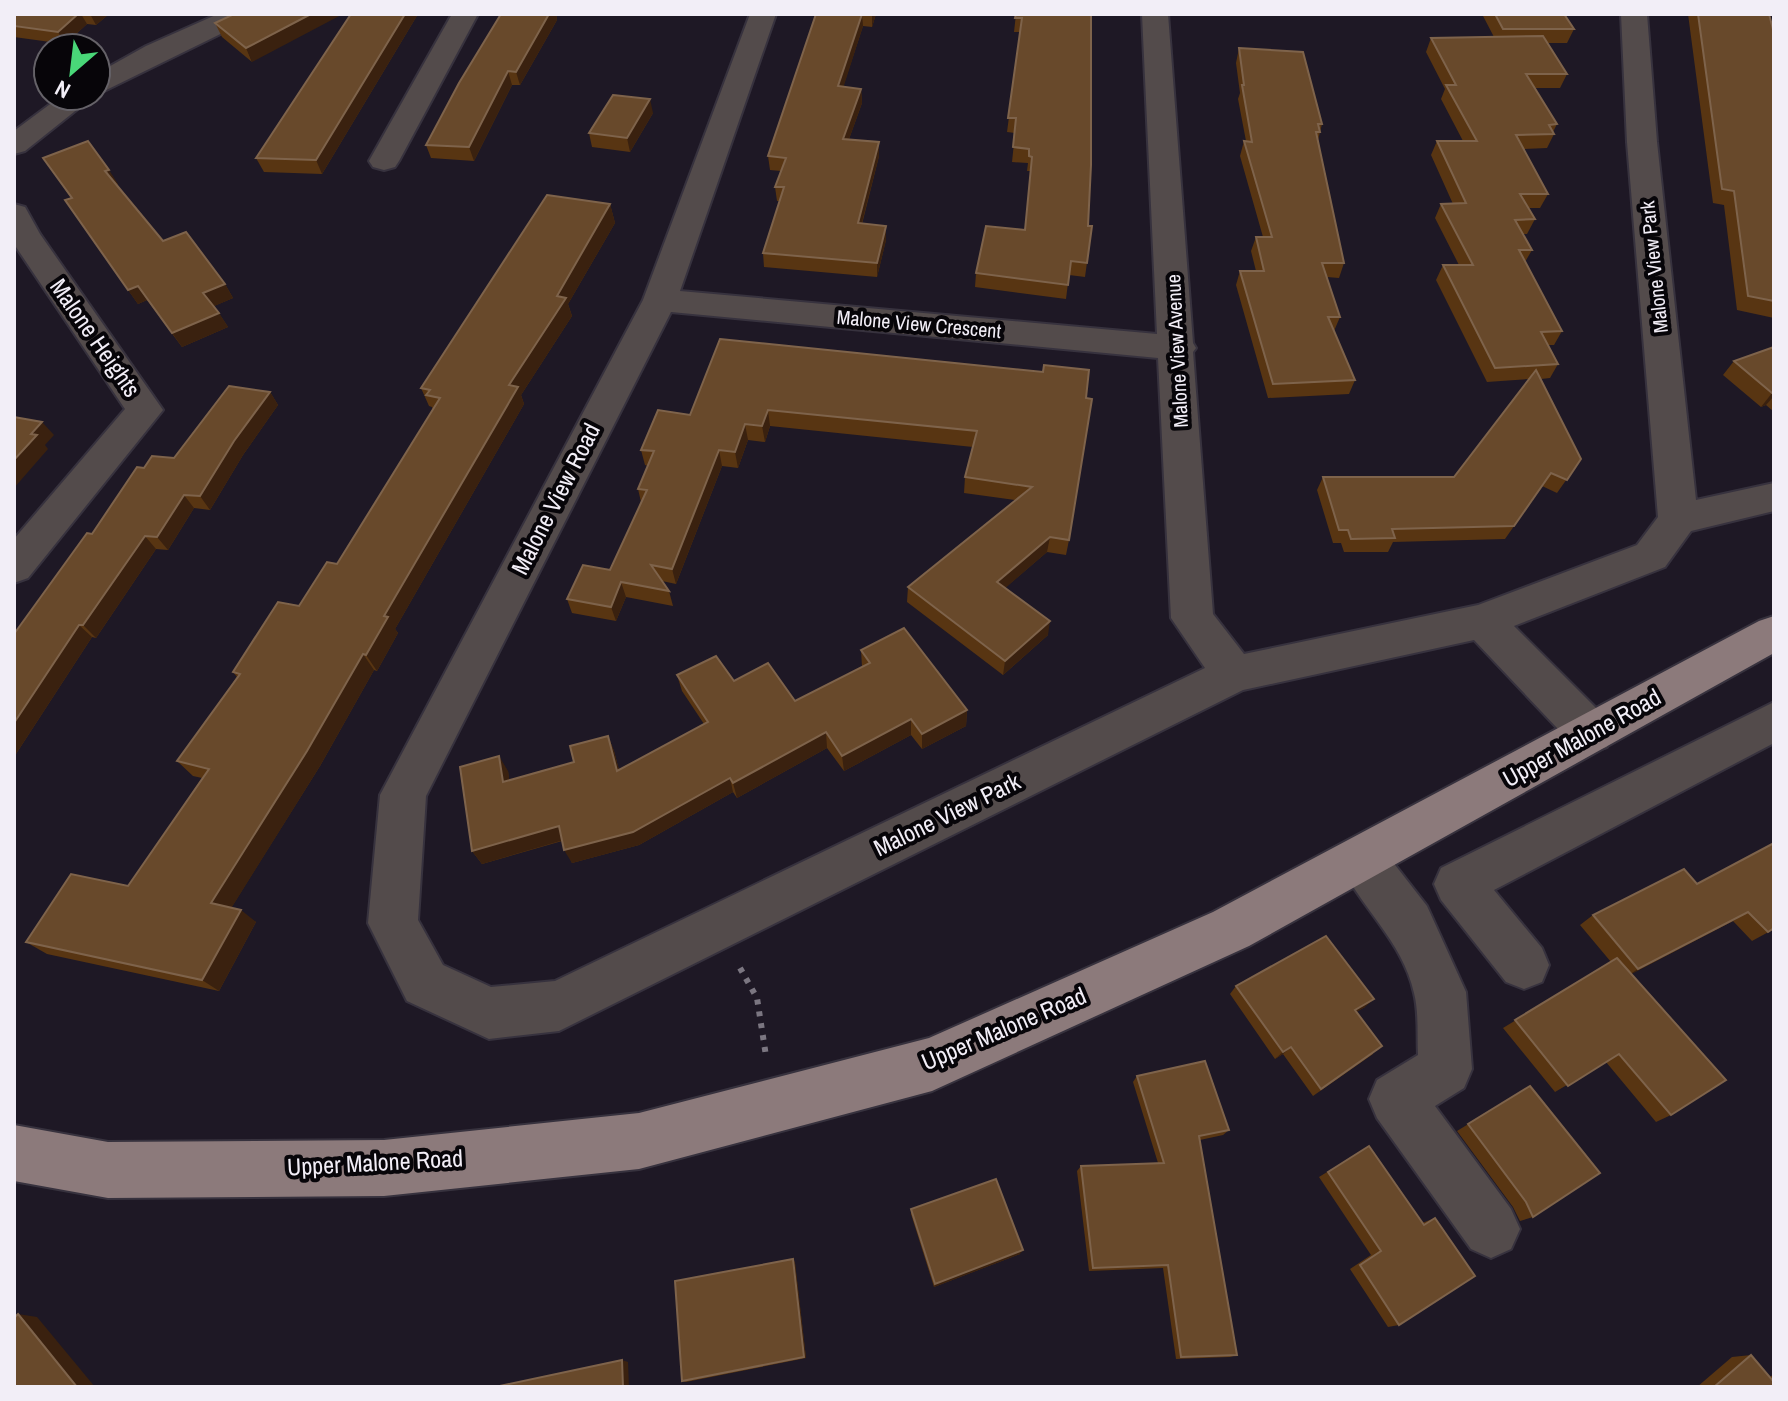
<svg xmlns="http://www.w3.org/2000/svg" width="1788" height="1401" viewBox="0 0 1788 1401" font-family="'Archivo Narrow',sans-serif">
<rect width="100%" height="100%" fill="#1e1825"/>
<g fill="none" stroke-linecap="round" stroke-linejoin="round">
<g stroke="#37323e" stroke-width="4">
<g id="minor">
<path d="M218 14H253L249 20 96 95V74L146 46Z"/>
<path d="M452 14H478L399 161 395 167 384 170 373 167 369 161Z"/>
<path d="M750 14H776L680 291 1157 334 1142 14H1168L1193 343 1196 348 1193 352 1213 614 1244 654 1478 605 1637 545 1658 517 1627 142 1621 14H1647L1657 142 1696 500 1774 483V511L1691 531 1665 567 1514 626 1607 719 1613 733 1607 747 1591 752 1575 747 1474 640 1243 690 559 1031 489 1039 407 1001 368 923 380 795 643 300ZM671 312 1158 358 1171 618 1205 668 555 981 491 987 443 965 418 920 426 796Z"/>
<path d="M61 96H94L25 151 14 154V131Z"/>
<path d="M14 204 25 207 40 234 163 410 28 578 14 583V539L125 409 14 244Z"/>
<path d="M1774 702V743L1494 890 1542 948 1549 965 1542 982 1524 989 1506 982 1441 900 1434 884 1441 868Z"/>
<path d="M1361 836 1378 843 1427 906 1466 992 1472 1069 1464 1088 1435 1106 1511 1209 1520 1229 1511 1249 1491 1258 1471 1249 1377 1118 1369 1099 1377 1080 1418 1055C1417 1035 1419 1012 1414 993 1403 941 1358 905 1337 858L1344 843Z"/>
</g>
</g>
<g stroke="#37323e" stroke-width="4">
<path id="major" d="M1774 616V653L1249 946 932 1091 639 1169 384 1196 108 1198 14 1181V1125L108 1142 384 1140 639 1113 929 1038 1213 912 1759 621Z"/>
</g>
<path stroke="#7b7681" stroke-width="6" stroke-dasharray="5 7" stroke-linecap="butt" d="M740 968 757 998 766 1056"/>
<use href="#minor" fill="#534b4b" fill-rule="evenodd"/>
<use href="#major" fill="#8c7a7b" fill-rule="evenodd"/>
</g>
<g fill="#583512">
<path d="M14 14H109L96 25 87 24 65 44 14 37Z"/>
<path d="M234 14 252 62 222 37 215 23Z"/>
<path d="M351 14H418L322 174 264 172 256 158Z"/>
<path d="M501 14H556L557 20 520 85H512L474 161 431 158 426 145Z"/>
<path d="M816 14H876L872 27 863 26 843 87 861 89 862 103 849 139 879 156 862 224 886 240 877 277 764 267 763 253 780 201H777L775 187 781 171 770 170 768 156Z"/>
<path d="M1016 14H1091L1088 226H1092L1085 277 1069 275 1066 299 975 287 976 273 1025 230 1031 171H1027L1028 163 1012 162 1015 133 1007 132 1020 32H1014Z"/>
<path d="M1482 14H1564L1574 29 1567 43H1547L1567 74 1560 88H1534L1557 124 1553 132 1554 134 1547 148 1524 149 1548 194 1540 208H1528L1535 219 1527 234H1523L1532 250 1525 262 1562 331 1554 345H1548L1558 364 1550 378 1541 379 1581 459 1557 493 1542 486 1505 539 1393 542 1388 552H1344L1341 543H1333L1317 490 1323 477H1454L1529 379 1487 382 1436 280 1443 265H1459L1435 218 1441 204H1453L1431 155 1437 141H1463L1441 99 1445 89 1426 52 1431 38 1494 37Z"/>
<path d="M1688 14H1769L1774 33V318L1737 310 1724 205 1713 203Z"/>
<path d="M1239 48 1322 124 1318 140 1344 263 1339 278 1327 277 1340 317 1334 331 1355 380 1349 394 1268 398 1236 285 1240 271H1256L1251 251 1256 237H1263L1240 156 1244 141H1246L1238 99 1240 93 1236 63Z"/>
<path d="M653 113 630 152 592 147 589 133Z"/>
<path d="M43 158 118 184 116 185 163 241 225 284 233 298 214 306 228 327 182 347 147 300 138 304 65 200 71 198Z"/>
<path d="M610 204 615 223 568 304 572 316 521 395 524 404 395 629 398 633 377 671 374 670 320 766 231 908 256 922 219 991 47 954 26 942 128 886 202 778 193 776 177 761 237 677 233 672 299 606 337 564 433 410 432 407 429 406 421 388Z"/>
<path d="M1774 347V410L1773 411 1766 405 1761 407 1723 375 1734 361Z"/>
<path d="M1043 372 1069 540 1066 555 1047 552 1005 588 1048 635 1003 675 907 602 908 587 1015 500 964 493 965 477 973 447 770 426 765 442 748 440 738 468 722 466 676 584 662 581 669 591 673 606 626 597 616 621 572 613 567 599 610 570 641 502 638 489 648 466 645 465 641 450 690 415Z"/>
<path d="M270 392 278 405 243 455 210 510 194 508 168 550 156 549 96 638 92 637 14 757V634L144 468 174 458Z"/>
<path d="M861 650 967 710 966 726 922 749 911 735 844 771 827 748 737 798 733 792 639 845 572 863 562 841 482 864 472 851 508 771 509 780 574 762 608 736 614 751 619 770 704 724 682 691 677 675 734 681 795 701 862 667Z"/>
<path d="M1774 843V929L1752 941 1733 921 1631 974 1671 1115 1656 1122 1606 1062 1555 1092 1503 1028 1611 962 1580 925 1593 915 1697 884Z"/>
<path d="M1236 986 1365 1007 1356 1012 1373 1054 1313 1096 1283 1054 1275 1059 1230 994Z"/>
<path d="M1137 1076 1229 1130 1223 1135 1200 1140 1237 1355 1230 1357 1176 1359 1163 1268 1089 1271 1077 1171 1081 1166 1158 1163 1133 1082Z"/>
<path d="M1530 1086 1533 1217 1520 1221 1513 1207 1457 1131Z"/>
<path d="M1369 1146 1422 1223 1435 1218 1399 1325 1388 1327 1350 1269 1371 1255 1319 1177Z"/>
<path d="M911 1209 1020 1254 934 1287 911 1214Z"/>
<path d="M793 1259 795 1263 806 1358 686 1382 682 1381Z"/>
<path d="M1751 1355 1770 1377 1774 1374V1387H1697L1732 1357Z"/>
</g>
<g fill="#3a210f">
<path d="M78 14H81L87 24 65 44 58 32Z"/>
<path d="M90 14H109L96 25Z"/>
<path d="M311 14H343L252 62 246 48Z"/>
<path d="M405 14H418L322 174 316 160Z"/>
<path d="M549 14H556L557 20 520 85 516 72Z"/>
<path d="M862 14 863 26 839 101 838 86Z"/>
<path d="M872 14H876L872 27Z"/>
<path d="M508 71 512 85 474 161 469 147Z"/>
<path d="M861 89 862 103 844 153 843 139Z"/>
<path d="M650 99 653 113 630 152 627 138Z"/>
<path d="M879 142V156L858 238V223Z"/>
<path d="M109 170 118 184 114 186 105 171Z"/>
<path d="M610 204 615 223 568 304 572 316 521 395 524 404 395 629 398 633 377 671 366 655 384 616 557 296Z"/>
<path d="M886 226V240L877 277V263Z"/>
<path d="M225 284 233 298 212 307 203 293Z"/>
<path d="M138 286 147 300 138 304 128 290Z"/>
<path d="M219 313 228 327 182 347 172 333Z"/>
<path d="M270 392 278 405 243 455 210 510 200 496 234 441Z"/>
<path d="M1772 393H1774V396L1766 405 1761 407Z"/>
<path d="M768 410 770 426 765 442 762 426Z"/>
<path d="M42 422 54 435 45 445 48 449 14 488V460L31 434Z"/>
<path d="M745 424 748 440 738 468 735 452Z"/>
<path d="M719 450 722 466 676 584 672 569Z"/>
<path d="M184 495 194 508 168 550 157 537Z"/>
<path d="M145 536 156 549 96 638 83 625Z"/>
<path d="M1050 537 1047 552 995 597 997 582Z"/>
<path d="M621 582 626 597 616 621 611 607Z"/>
<path d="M1050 621 1048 635 1003 675 1005 661Z"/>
<path d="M79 625 92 637 14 757V723Z"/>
<path d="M363 654 374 670 320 766 227 915 211 903Z"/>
<path d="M967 710 966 726 922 749V734Z"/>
<path d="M911 719V735L844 771 842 756Z"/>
<path d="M826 732 827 748 737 798 733 783Z"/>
<path d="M608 736 614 751 623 785 617 771Z"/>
<path d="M499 756 508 771 512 796 503 782Z"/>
<path d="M730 778 733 792 639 845 572 863 564 850Z"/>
<path d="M559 826 567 839 482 864 472 851Z"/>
<path d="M241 910 256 922 219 991 202 980Z"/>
<path d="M1748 912 1733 921 1624 978 1638 969Z"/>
<path d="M1374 999 1365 1007 1346 1018 1355 1010Z"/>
<path d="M1291 1047 1283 1054 1275 1059 1283 1052Z"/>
<path d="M1023 1250 1020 1254 934 1287 935 1284Z"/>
<path d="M793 1259 795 1263 806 1358 804 1357Z"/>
<path d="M18 1314 37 1317 95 1387H77Z"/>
<path d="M622 1360 628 1362 629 1387H623Z"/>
</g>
<g fill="#68492b" stroke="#7e634b" stroke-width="2">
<path d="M14 14H78L58 32 14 26Z"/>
<path d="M234 14H311L246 48 215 23Z"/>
<path d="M351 14H405L316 160 256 158Z"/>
<path d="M501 14H549L516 72 508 71 469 147 426 145 459 83Z"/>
<path d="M816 14H862L838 86 861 89 843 139 879 142 858 223 886 226 877 263 763 253 784 187H775L786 158 768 156Z"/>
<path d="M1016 14H1091V165L1088 226H1092L1087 263 1071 261 1068 285 976 273 986 226 1025 230 1032 157 1029 156V149L1013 147 1016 118H1008L1022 18H1015Z"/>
<path d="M1495 14H1564L1574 29H1503Z"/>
<path d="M1698 14H1769L1774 33V301L1748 296 1734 191 1722 189Z"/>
<path d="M1543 36 1567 74H1526L1557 124 1549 125 1554 134 1516 135 1548 194H1520L1535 219 1515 220 1532 250H1519L1562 331 1541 332 1558 364 1495 368 1443 265H1473L1441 204 1466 203 1437 141H1477L1446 85H1456L1431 38Z"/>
<path d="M1239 48 1303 52 1322 124H1318L1320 132H1316L1344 263H1322L1340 317H1328L1355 380 1273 384 1240 271H1264L1256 237H1272L1244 141 1252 142 1242 85H1244Z"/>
<path d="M613 95 650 99 627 138 589 133Z"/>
<path d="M88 141 109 170 105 171 163 241 186 232 225 284 203 293 219 313 172 333 138 286 128 290 65 200 72 198 43 158Z"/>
<path d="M547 195 610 204 557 296 566 298 509 385 518 387 384 616 388 617 366 655 363 654 307 751 211 903 241 910 202 980 26 942 71 874 128 886 209 769 177 761 240 674 233 672 278 602 299 606 327 562 337 564 440 398 426 395 430 390 421 388Z"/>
<path d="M720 339 1043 372 1044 365 1089 370 1086 398 1092 399 1069 540 1050 537 997 582 1050 621 1005 661 908 587 1032 487 965 477 977 431 768 410 762 426 745 424 735 452 719 450 672 569 651 565 669 591 621 582 611 607 567 599 583 565 610 570 647 490 638 489 654 451 641 450 658 410 690 415Z"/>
<path d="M1774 347V393H1772L1734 361Z"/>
<path d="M1536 370 1581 459 1567 480 1551 473 1514 526 1392 529 1395 538 1351 539 1348 530H1339L1323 477H1454Z"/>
<path d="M229 386 270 392 234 441 200 496 184 495 157 537 145 536 83 625H79L14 723V634L87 533 92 534 137 467 144 468 152 456 174 458Z"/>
<path d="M14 417 42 422 31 434 37 435 14 460Z"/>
<path d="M904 628 967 710 922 734 911 719 842 756 826 732 733 783 730 778 633 832 564 850 559 826 472 851 460 767 499 756 503 782 574 762 570 746 608 736 617 771 708 722 677 675 716 656 734 681 768 663 795 701 870 663 861 650Z"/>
<path d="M1774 843V928L1768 932 1748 912 1638 969 1593 915 1684 869 1697 884Z"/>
<path d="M1326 936 1374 999 1355 1010 1382 1046 1321 1089 1291 1047 1283 1052 1236 986Z"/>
<path d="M1617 958 1726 1080 1671 1115 1619 1054 1568 1086 1515 1020Z"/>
<path d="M1205 1061 1229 1130 1199 1136 1237 1355 1181 1357 1168 1265 1093 1268 1081 1166 1164 1163 1137 1076Z"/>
<path d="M1530 1086 1600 1173 1533 1217 1526 1202 1468 1124Z"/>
<path d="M1369 1146 1424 1225 1435 1218 1475 1276 1399 1325 1360 1265 1381 1251 1328 1172Z"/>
<path d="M996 1179 1023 1250 935 1284 911 1209Z"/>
<path d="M793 1259 804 1357 682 1381 675 1281Z"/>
<path d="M18 1314 77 1387H14V1318Z"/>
<path d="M1751 1355 1774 1382V1387H1714Z"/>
<path d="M622 1360 623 1387H495Z"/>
</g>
<g text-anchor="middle" stroke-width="8" stroke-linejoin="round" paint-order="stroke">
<g font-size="20" fill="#f2eef7" stroke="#070509">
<text transform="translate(1654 267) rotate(-96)" y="7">Malone View Park</text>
<text transform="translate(919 324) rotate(5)" y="7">Malone View Crescent</text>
<text transform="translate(1177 351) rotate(-93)" y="7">Malone View Avenue</text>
</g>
<g font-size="24" fill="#f2eef7" stroke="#070509">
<text transform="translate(95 338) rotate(55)" y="8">Malone Heights</text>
<text transform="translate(556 499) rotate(-63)" y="8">Malone View Road</text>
<text transform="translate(1582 738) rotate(-29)" y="8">Upper Malone Road</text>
<text transform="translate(947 815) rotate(-26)" y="8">Malone View Park</text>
<text transform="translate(1004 1029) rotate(-23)" y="8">Upper Malone Road</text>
<text transform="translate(375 1163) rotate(-3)" y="8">Upper Malone Road</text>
</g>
</g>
<rect width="1788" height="1401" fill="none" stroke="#f2eef7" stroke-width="32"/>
<g transform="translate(72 72) rotate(208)"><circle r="38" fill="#070509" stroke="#656268" stroke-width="2"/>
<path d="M0-6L14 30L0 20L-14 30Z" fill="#49d778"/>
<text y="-12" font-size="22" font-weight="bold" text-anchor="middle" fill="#f2eef7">N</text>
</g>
</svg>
